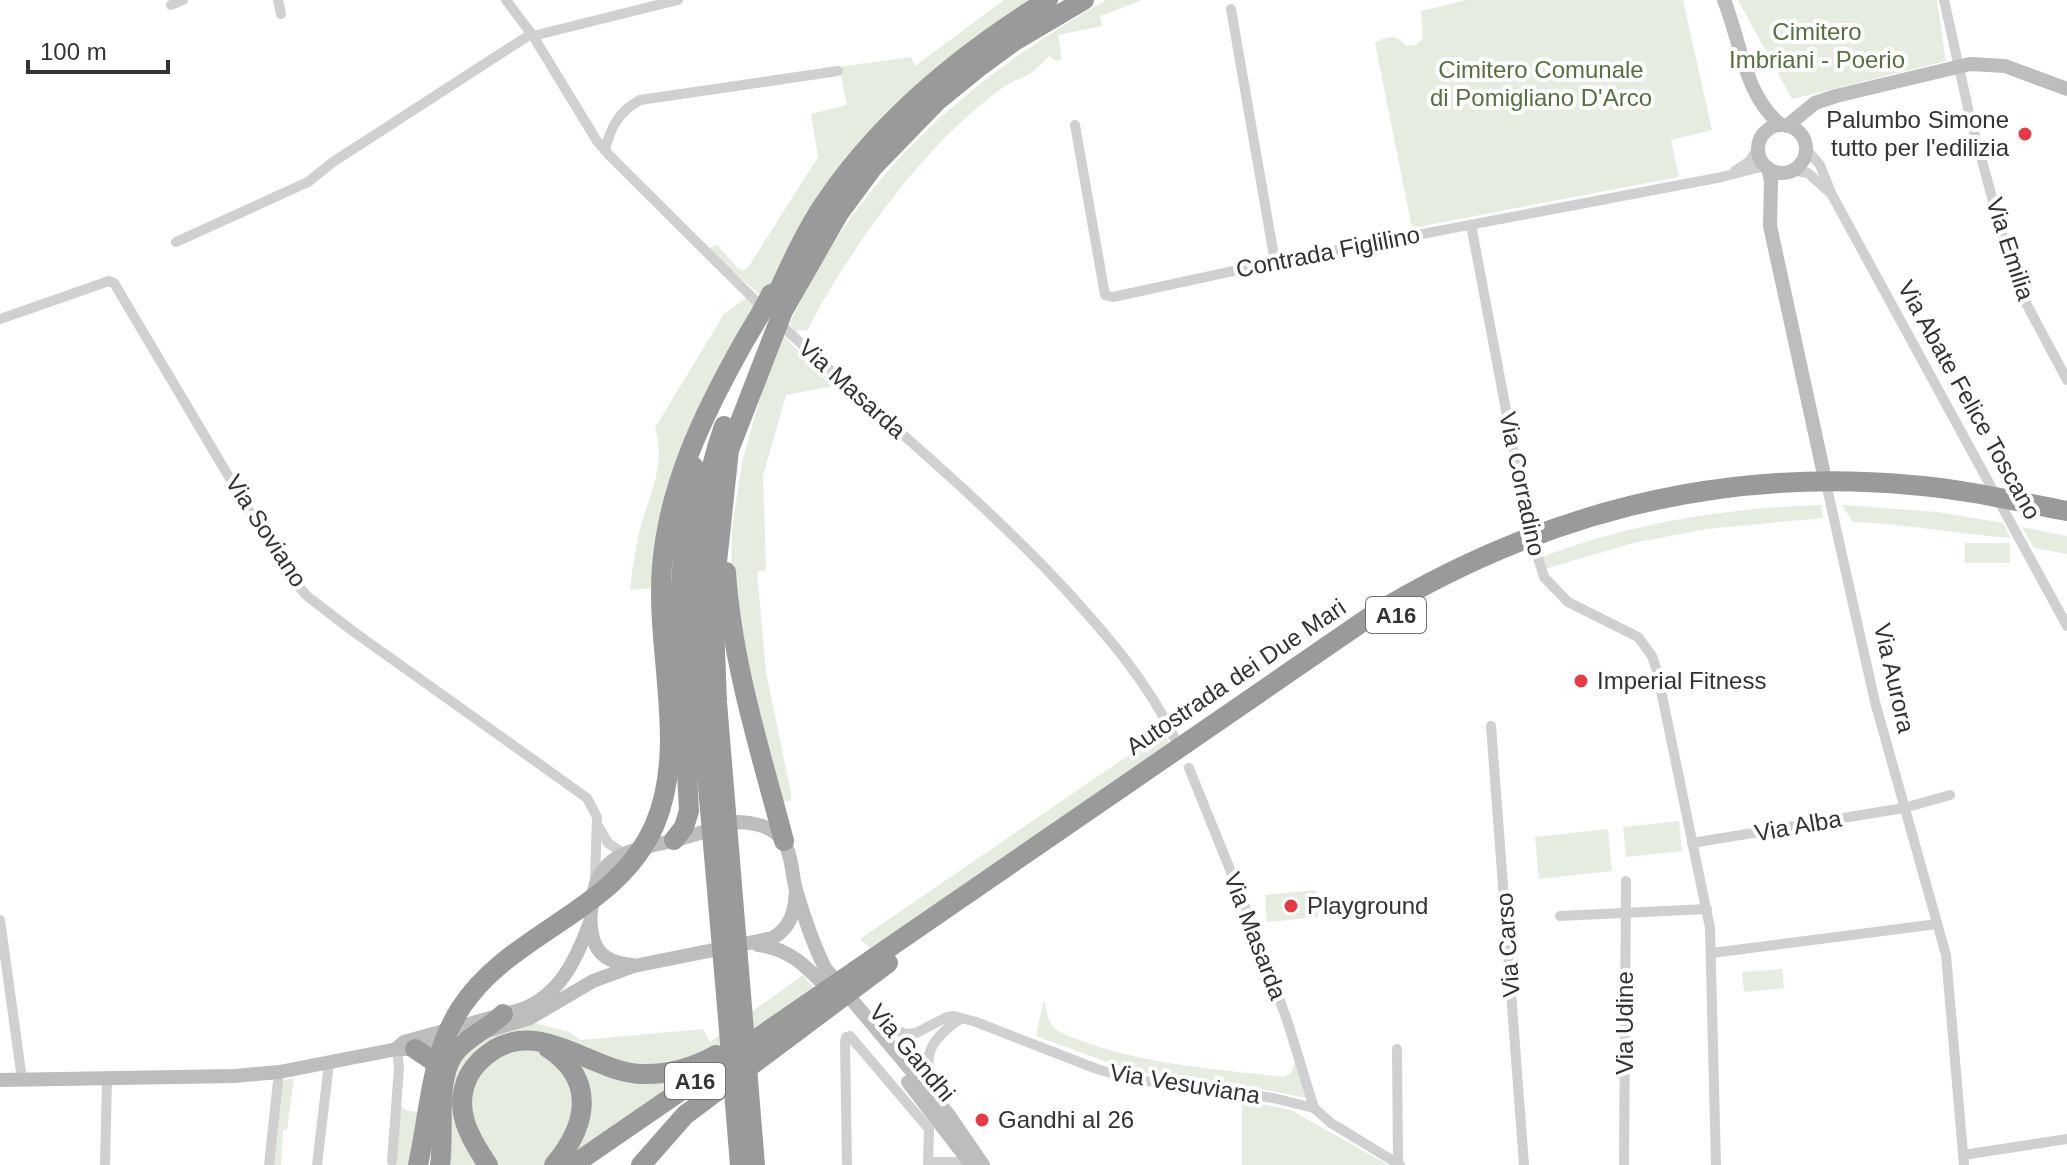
<svg xmlns="http://www.w3.org/2000/svg" width="2067" height="1165" viewBox="0 0 2067 1165" font-family="Helvetica,sans-serif">
<rect width="100%" height="100%" fill="#fff"/>
<g fill="#e6ecdf">
<path d="M1004 0H1043L807 220 763 298 707 248 717 245 737 267 744 271 749 266 818 157 811 114 847 105 839 67 911 57 915 66Z"/>
<path d="M1106 0H1143L1100 16 1102 26 1058 35 1062 60 1056 61 1049 56C1037 69 1032 74 1016 80 1001 86 970 114 958 125 902 177 841 264 807 331L799 330 796 332 789 324C803 297 817 269 834 243 902 137 998 62 1106 0Z"/>
<path d="M1467 0H1683L1712 130 1671 140 1679 177 1412 228 1375 43C1388 35 1397 34 1406 46L1416 45 1423 38 1421 11Z"/>
<path d="M1738 0H1937L1946 61 1792 99Z"/>
<path d="M746 298 757 308 734 349 654 588 630 590C632 570 635 552 639 533 648 497 667 466 655 428L724 314Z"/>
<path d="M783 335 798 351 838 385 786 395 763 476 766 571H757L766 672 791 793V801L782 802 748 692 731 574 732 528 742 462 767 374Z"/>
<path d="M1821 505 1823 518 1707 529 1633 543 1545 569 1542 557C1631 523 1726 508 1821 505Z"/>
<path d="M1842 505 1938 512 2003 523 2011 538C1958 534 1906 524 1853 522Z"/>
<path d="M2022 527 2067 536V554L2034 548Z"/>
<rect x="1965" y="543" width="45" height="20"/>
<path d="M1164 731 1169 743 871 948 860 939Z"/>
<path d="M1679 821 1682 851 1626 857 1623 827Z"/>
<path d="M1608 829 1612 871 1539 879 1535 837Z"/>
<path d="M1316 890 1318 917 1267 922 1265 895Z"/>
<path d="M1782 969 1784 988 1744 992 1742 972Z"/>
<path d="M803 975 814 988 718 1052 654 1072 532 1037 462 1077 479 1165H445L456 1059 484 1039 534 1023 569 1032 581 1040 703 1029 710 1042Z"/>
<path d="M1044 999C1046 1008 1047 1020 1054 1028 1061 1034 1073 1037 1082 1041 1147 1065 1216 1069 1284 1077L1291 1073 1295 1062 1306 1098 1256 1088 1151 1075 1107 1062 1036 1036Z"/>
<path d="M527 1050C563 1055 566 1076 579 1105L549 1165H497C489 1154 477 1141 473 1128 459 1086 485 1053 527 1050Z"/>
<path d="M571 1063 675 1079 677 1084 571 1157 575 1146Z"/>
<path d="M294 1078 287 1130H283L281 1165H270L279 1081Z"/>
<path d="M1242 1100 1291 1110 1388 1165H1242Z"/>
<path d="M401 1106 406 1110 418 1112 413 1165H394Z"/>
</g>
<g fill="none" stroke-linecap="round" stroke-linejoin="round">
<g stroke="#d0d0d0" stroke-width="10">
<path d="M278 0 281 14"/>
<path d="M506 0 533 36 597 141 610 156 764 309"/>
<path d="M1944 0 1970 117 2002 234 2027 305 2067 380"/>
<path d="M171 5 183 0"/>
<path d="M1231 9 1275 262"/>
<path d="M533 36 678 0"/>
<path d="M1075 125 1105 295 1113 297 1275 262 1722 177 1765 166"/>
<path d="M1806 149 1820 165 1832 195 2067 626"/>
<path d="M605 150C611 127 618 112 640 100L838 71"/>
<path d="M1792 170 1808 173 1828 191"/>
<path d="M1735 171 1750 161 1758 147"/>
<path d="M1471 225 1528 526 1544 577 1568 602 1638 637 1652 656 1657 671 1710 928 1716 1165"/>
<path d="M176 242 308 182 333 162 531 34"/>
<path d="M0 319 109 281 114 283 283 568 307 596 354 632 587 798 597 817 595 881"/>
<path d="M779 323C873 412 975 492 1064 588 1106 634 1148 682 1175 739"/>
<path d="M1825 479 1875 702 1946 955 1964 1165"/>
<path d="M1491 726 1524 1165"/>
<path d="M1189 768 1248 914 1287 1020 1314 1108"/>
<path d="M597 824 608 843 623 853"/>
<path d="M1692 843 1904 808 1950 795"/>
<path d="M1560 916 1707 909"/>
<path d="M0 920 22 1079"/>
<path d="M1712 953 1937 924"/>
<path d="M876 1024 907 1034 916 1033 947 1017 954 1016 976 1022 1097 1069 1132 1079 1273 1098 1314 1108 1331 1123 1400 1165"/>
<path d="M1397 1049 1398 1164"/>
<path d="M931 1091C924 1053 928 1042 960 1019"/>
<path d="M1963 1155 2067 1139"/>
<path d="M392 1161 399 1068 397 1049"/>
<path d="M928 1162H970"/>
<path d="M105 1165 107 1079"/>
<path d="M269 1165 279 1072"/>
<path d="M317 1165 329 1063"/>
<path d="M847 1165 845 1042 846 1037 850 1036 929 1129 928 1165"/>
<path d="M1624 1165 1626 881"/>
</g>
<g stroke="#bdbdbd" stroke-width="14">
<path d="M1724 0C1741 42 1744 95 1781 125"/>
<circle cx="1782" cy="149" r="24"/>
<path d="M1787 126 1815 103 1836 96 1970 64 2005 66 2067 89"/>
<path d="M1768 168 1771 180 1770 226 1823 470"/>
<path d="M758 945C793 949 809 970 832 993"/>
<path d="M632 965C611 963 596 956 592 934 589 921 591 910 593 897 599 852 635 850 672 841 694 835 716 828 738 822 755 823 773 826 783 841 792 853 792 876 796 890 804 917 813 944 825 968L948 1114 983 1165"/>
<path d="M487 1031 530 1018 593 981 634 966 773 938C791 927 795 911 796 891"/>
<path d="M397 1048 404 1042 523 1009C560 994 576 960 589 925"/>
<path d="M0 1080 235 1076 279 1072 397 1049H415L451 1039"/>
<path d="M908 1082 971 1164"/>
</g>
<g stroke="#9a9a9a" stroke-width="20">
<path d="M771 307C787 273 803 235 824 204 881 119 962 53 1048 0"/>
<path d="M724 426C680 549 700 693 711 821 721 936 731 1050 740 1165"/>
<path d="M726 572C732 664 761 753 784 841"/>
<path d="M674 840 684 827 689 811 679 616 684 537 694 467"/>
<path d="M548 1048C597 1080 587 1126 554 1165"/>
<path d="M415 1049 433 1061 442 1072"/>
<path d="M418 1165C430 1111 430 1057 460 1009 510 931 617 913 655 824 688 746 655 650 662 567 668 487 703 415 741 347 751 329 762 313 771 294"/>
<path d="M440 1165C445 1133 435 1080 454 1054 467 1036 489 1029 503 1014"/>
<path d="M488 1165C469 1137 452 1108 469 1075 475 1064 484 1056 495 1049 543 1021 592 1071 640 1074 666 1075 693 1068 716 1055"/>
<path d="M573 1165 1371 616C1537 515 1716 467 1911 485 1963 489 2015 501 2067 511"/>
<path d="M641 1165 685 1115 888 963"/>
<path d="M755 1165 717 702 713 600 729 450 783 311 839 213 873 167 937 101 979 67 1013 42 1084 0"/>
</g>
</g>
<g fill="#e63946" stroke="#fff" stroke-width="3">
<circle cx="2025" cy="134" r="8"/>
<circle cx="1581" cy="681" r="8"/>
<circle cx="1291" cy="906" r="8"/>
<circle cx="982" cy="1120" r="8"/>
</g>
<g text-anchor="middle" stroke-width="8" stroke-linejoin="round" paint-order="stroke">
<g fill="#fff" stroke="#707070" stroke-width="2">
<rect x="1366" y="597" width="60" height="36" rx="6"/>
<rect x="665" y="1063" width="60" height="36" rx="6"/>
</g>
<g font-size="22" font-weight="bold" fill="#333">
<text x="1396" y="623">A16</text>
<text x="695" y="1089">A16</text>
</g>
<g font-size="24" fill="#56703f" stroke="#fff">
<text x="1817" y="40">Cimitero<tspan x="1817" dy="28">Imbriani - Poerio</tspan></text>
<text x="1541" y="78">Cimitero Comunale<tspan x="1541" dy="28">di Pomigliano D'Arco</tspan></text>
</g>
<g font-size="24" fill="#333" stroke="#fff" text-anchor="start">
<text x="2009" y="128" text-anchor="end">Palumbo Simone<tspan x="2009" dy="28">tutto per l'edilizia</tspan></text>
<text x="1597" y="689">Imperial Fitness</text>
<text x="1307" y="914">Playground</text>
<text x="998" y="1128">Gandhi al 26</text>
</g>
<g font-size="24" fill="#333" stroke="#fff">
<text transform="translate(2010 249) rotate(72)" y="8">Via Emilia</text>
<text transform="translate(1328 252) rotate(-11)" y="8">Contrada Figlilino</text>
<text transform="translate(852 389) rotate(42)" y="8">Via Masarda</text>
<text transform="translate(1969 400) rotate(61)" y="8">Via Abate Felice Toscano</text>
<text transform="translate(1522 484) rotate(78)" y="8">Via Corradino</text>
<text transform="translate(266 531) rotate(57)" y="8">Via Soviano</text>
<text transform="translate(1236 677) rotate(-34)" y="8">Autostrada dei Due Mari</text>
<text transform="translate(1894 678) rotate(77)" y="8">Via Aurora</text>
<text transform="translate(1798 826) rotate(-10)" y="8">Via Alba</text>
<text transform="translate(1255 936) rotate(69)" y="8">Via Masarda</text>
<text transform="translate(1508 945) rotate(-94)" y="8">Via Carso</text>
<text transform="translate(1625 1023) rotate(-90)" y="8">Via Udine</text>
<text transform="translate(912 1053) rotate(50)" y="8">Via Gandhi</text>
<text transform="translate(1185 1084) rotate(9)" y="8">Via Vesuviana</text>
</g>
</g>
<path d="M28 60v12h140v-12" fill="none" stroke="#333333" stroke-width="4"/>
<text x="40" y="60" font-size="24" fill="#333333" stroke="#ffffff" stroke-width="6" paint-order="stroke">100 m</text>
</svg>
